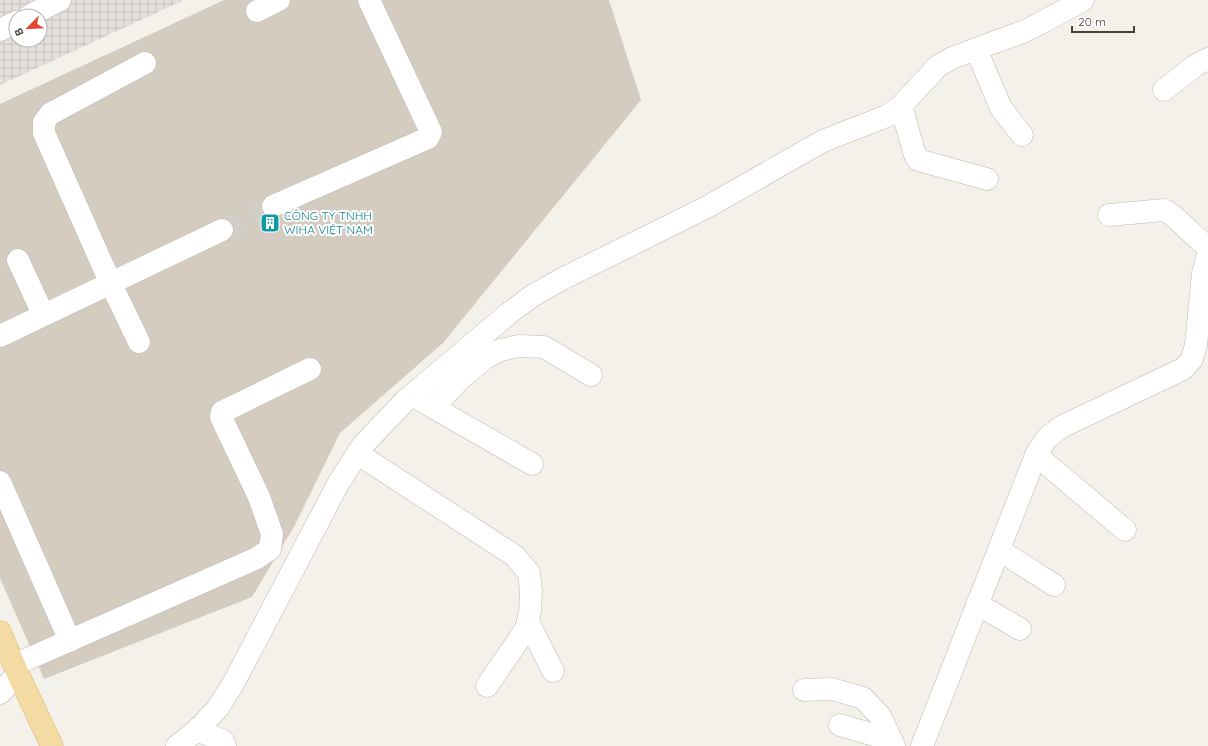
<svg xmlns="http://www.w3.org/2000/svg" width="1208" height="746" viewBox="0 0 1208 746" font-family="Quicksand,sans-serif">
<defs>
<pattern id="industrial-grid" width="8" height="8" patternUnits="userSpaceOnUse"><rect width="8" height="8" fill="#e3e0dc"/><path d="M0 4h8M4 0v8" fill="none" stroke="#c4c1be"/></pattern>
</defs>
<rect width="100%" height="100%" fill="#f4f1eb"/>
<path fill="url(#industrial-grid)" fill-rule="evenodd" d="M0 0H184L0 85ZM16 16H40V40H16Z"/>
<path fill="#d4ccc1" d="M224 0H609L641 100 443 343 340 433 295 525 252 597 44 679 0 578V104Z"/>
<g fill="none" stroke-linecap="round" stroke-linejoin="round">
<path stroke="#d1cec7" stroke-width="22" stroke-dasharray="22 11" stroke-linecap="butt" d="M222 230 273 206"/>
<g stroke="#beb8ae" stroke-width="23">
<g id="minor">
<path d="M257 11 279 0"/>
<path d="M29 16 60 0"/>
<path d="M0 30 16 22"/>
<path d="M976 49 1001 108 1022 135"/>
<path d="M1164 90 1196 65 1208 59"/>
<path d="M901 106 915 155 918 160 987 179"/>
<path d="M273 206 428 138 431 132 369 0"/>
<path d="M1109 215 1164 210 1171 214 1208 248"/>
<path d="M18 260 43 314"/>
<path d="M0 336 222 230"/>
<path d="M139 342 111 284 44 133V122L50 114 145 63"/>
<path d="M422 401 532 464"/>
<path d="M434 407 460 379 484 359 500 350 519 346 544 347 591 375"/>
<path d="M358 454 515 556 529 573 531 591 530 612 526 629 487 686"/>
<path d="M1036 455 1125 530"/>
<path d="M0 482 70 641"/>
<path d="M999 550 1054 585"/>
<path d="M977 604 1020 629"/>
<path d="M528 622 553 671"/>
<path d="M14 665 257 558 270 549 272 534 259 497 221 417 222 412 310 369"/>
<path d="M804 690 832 689 863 698 880 716 892 741 894 746"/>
<path d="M0 693 18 674"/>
<path d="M840 725 881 737 887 746"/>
<path d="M197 730 223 741 225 746"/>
<path d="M177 746 197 730 217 709 233 684 338 484 363 445 405 401 508 314 532 296 562 279 707 207 823 141 887 116 901 106 938 66 952 58 1025 31 1039 24 1083 0"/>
<path d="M922 746 1036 455 1047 438 1061 427 1183 369 1192 359 1196 345 1203 273 1208 254"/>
</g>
</g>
<g stroke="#d8b774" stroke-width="23">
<path id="major" d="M0 632 18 674 52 746"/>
</g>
<use href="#minor" stroke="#fff" stroke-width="22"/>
<use href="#major" stroke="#f4daa3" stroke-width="22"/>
</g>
<defs>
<g id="building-square" transform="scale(1)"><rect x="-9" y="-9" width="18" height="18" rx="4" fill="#0f9aa8" stroke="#fff"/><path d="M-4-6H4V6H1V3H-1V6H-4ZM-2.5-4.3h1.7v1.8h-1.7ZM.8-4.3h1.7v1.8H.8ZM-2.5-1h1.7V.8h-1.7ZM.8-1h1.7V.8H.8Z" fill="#fff"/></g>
</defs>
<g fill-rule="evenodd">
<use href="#building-square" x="270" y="223"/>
</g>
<g text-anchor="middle" stroke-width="4" stroke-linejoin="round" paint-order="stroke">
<g font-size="12" fill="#0d838f" stroke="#fff" text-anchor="start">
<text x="284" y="220">CÔNG TY TNHH<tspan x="284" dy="14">WIHA VIỆT NAM</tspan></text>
</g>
</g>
<g transform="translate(28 28) rotate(246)"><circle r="19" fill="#ffffff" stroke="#b5b3b0"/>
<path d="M0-3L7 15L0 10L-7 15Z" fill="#e44631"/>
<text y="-6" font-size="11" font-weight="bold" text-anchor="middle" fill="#474139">B</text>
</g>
<path d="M1072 26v6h62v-6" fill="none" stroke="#474139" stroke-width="2"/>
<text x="1078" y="26" font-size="12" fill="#474139" stroke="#ffffff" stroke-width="3" paint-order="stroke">20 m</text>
</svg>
